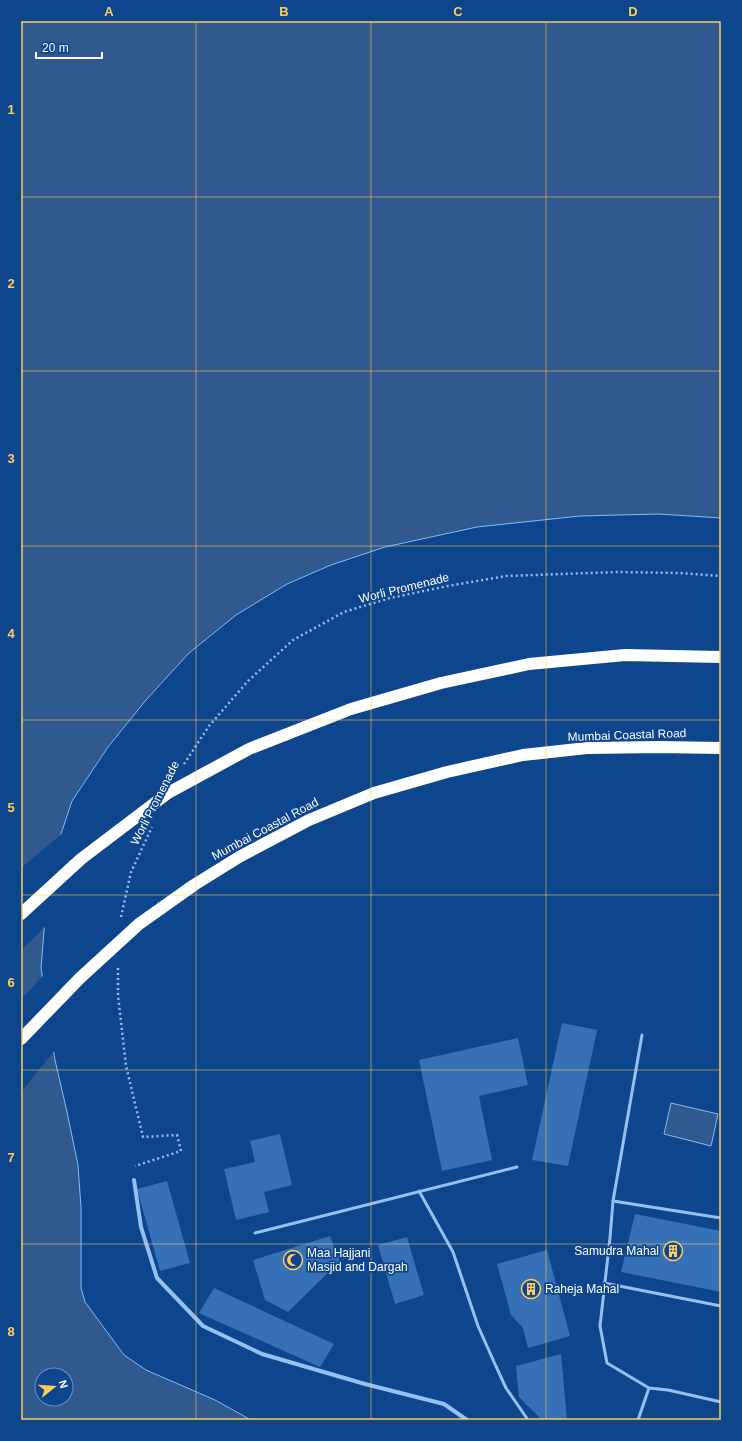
<svg xmlns="http://www.w3.org/2000/svg" width="742" height="1441" viewBox="0 0 742 1441" font-family="Arial,sans-serif">
<rect width="100%" height="100%" fill="#0e468d"/>
<g fill="#30598f" stroke="#86bbf7" fill-rule="evenodd">
<path d="M21 21H721V518L659 514 580 516 477 527 385 547 331 565 287 584 236 615 189 653 146 700 108 747 72 801 56 849 46 906 41 968 55 1060 67 1112 78 1165 81 1208V1288L85 1302 124 1355 146 1370 215 1400 251 1420H21ZM42 1375H66V1399H42Z"/>
<path d="M671 1103 718 1114 711 1146 664 1134Z"/>
</g>
<g fill="#0e468d">
<path d="M64 832 58 850 48 907 47 925 21 950V868Z"/>
<path d="M44 975 55 1050 21 1092V999Z"/>
</g>
<g fill="#3670b7">
<path d="M562 1023 597 1030 568 1166 532 1160Z"/>
<path d="M518 1038 528 1085 479 1096 492 1160 442 1171 419 1060Z"/>
<path d="M280 1134 292 1185 264 1192 269 1212 236 1220 224 1169 255 1162 250 1141Z"/>
<path d="M167 1181 190 1263 160 1271 137 1189Z"/>
<path d="M635 1214 721 1231V1292L621 1272Z"/>
<path d="M330 1236 340 1261 288 1312 265 1300 253 1260Z"/>
<path d="M407 1237 424 1295 395 1304 378 1245Z"/>
<path d="M547 1250 570 1336 528 1348 523 1328 511 1315 497 1264Z"/>
<path d="M214 1288 334 1344 320 1367 199 1313Z"/>
<path d="M561 1354 567 1420H542L519 1397 516 1366Z"/>
</g>
<g fill="none" stroke-linecap="round" stroke-linejoin="round">
<g stroke="#95c0f3" stroke-width="2.5" stroke-dasharray="2 3" stroke-linecap="butt">
<path d="M184 764 209 726 248 681 293 640 344 612 390 598 448 586 506 576 619 572 679 573 721 576"/>
<path d="M121 917 131 872 152 827"/>
<path d="M118 968V995L126 1066 143 1137 177 1135 181 1151 135 1166"/>
</g>
<g stroke="#95c0f3" stroke-width="3">
<path d="M419 1191 453 1252 478 1326 494 1362 506 1388 528 1420"/>
<path d="M613 1201 642 1035"/>
<path d="M721 1218 613 1201 610 1238 600 1326 607 1363 649 1388 668 1390 721 1402"/>
<path d="M255 1233 517 1167"/>
<path d="M604 1283 721 1306"/>
<path d="M638 1420 649 1388"/>
</g>
<path stroke="#95c0f3" stroke-width="4" d="M134 1180 141 1227 157 1278 203 1326 262 1354 365 1384 444 1404 467 1420"/>
<g stroke="#fff" stroke-width="12">
<path d="M21 914 81 859 168 793 249 749 351 709 441 683 529 664 625 655 721 657"/>
<path d="M21 1039 80 978 139 924 194 885 239 857 309 820 374 793 447 772 523 755 587 748 658 747 721 748"/>
</g>
</g>
<path fill="none" stroke="#ffcf58" stroke-width="1" stroke-opacity="0.55" d="M196 21V1420M371 21V1420M546 21V1420M21 197H721M21 371H721M21 546H721M21 720H721M21 895H721M21 1070H721M21 1244H721"/>
<defs>
<g id="building-ring" transform="scale(1)"><circle r="9.5" fill="#0e468d" stroke="#ffcf58" stroke-width="1.5"/><path d="M-4-6H4V6H1V3H-1V6H-4ZM-2.5-4.3h1.7v1.8h-1.7ZM.8-4.3h1.7v1.8H.8ZM-2.5-1h1.7V.8h-1.7ZM.8-1h1.7V.8H.8Z" fill="#ffcf58"/></g>
<g id="mosque-ring" transform="scale(1)"><circle r="9.5" fill="#0e468d" stroke="#ffcf58" stroke-width="1.5"/><path d="M3.5-4.9A6 6 0 1 0 3.5 4.9A5 5 0 1 1 3.5-4.9Z" fill="#ffcf58"/></g>
</defs>
<g fill-rule="evenodd">
<use href="#building-ring" x="673" y="1251"/>
<use href="#mosque-ring" x="293" y="1260"/>
<use href="#building-ring" x="531" y="1289"/>
</g>
<g text-anchor="middle" stroke-width="3.5" stroke-linejoin="round" paint-order="stroke">
<g font-size="12" fill="#fff" stroke="#0e468d">
<text transform="translate(404 588) rotate(-14)" y="4">Worli Promenade</text>
<text transform="translate(627 735) rotate(-2)" y="4">Mumbai Coastal Road</text>
<text transform="translate(155 803) rotate(-63)" y="4">Worli Promenade</text>
<text transform="translate(265 829) rotate(-28)" y="4">Mumbai Coastal Road</text>
</g>
<g font-size="12" fill="#fff" stroke="#0e468d" text-anchor="start">
<text x="659" y="1255" text-anchor="end">Samudra Mahal</text>
<text x="307" y="1257">Maa Hajjani<tspan x="307" dy="14">Masjid and Dargah</tspan></text>
<text x="545" y="1293">Raheja Mahal</text>
</g>
</g>
<rect width="742" height="1441" fill="none" stroke="#0e468d" stroke-width="44"/>
<g transform="translate(54 1387) rotate(73)"><circle r="19" fill="#0e468d" stroke="#6e90bb"/>
<path d="M0-3L7 15L0 10L-7 15Z" fill="#ffcf58"/>
<text y="-6" font-size="11" font-weight="bold" text-anchor="middle" fill="#ffffff">N</text>
</g>
<path d="M36 52v6h66v-6" fill="none" stroke="#ffffff" stroke-width="2"/>
<text x="42" y="52" font-size="12" fill="#ffffff" stroke="#0e468d" stroke-width="3" paint-order="stroke">20 m</text>
<rect x="22" y="22" width="698" height="1397" fill="none" stroke="#ffcf58" stroke-width="1.5"/>
<g font-size="13" text-anchor="middle" font-weight="bold" fill="#ffcf58">
<text x="109" y="16">A</text>
<text x="284" y="16">B</text>
<text x="458" y="16">C</text>
<text x="633" y="16">D</text>
<text x="11" y="114">1</text>
<text x="11" y="288">2</text>
<text x="11" y="463">3</text>
<text x="11" y="638">4</text>
<text x="11" y="812">5</text>
<text x="11" y="987">6</text>
<text x="11" y="1162">7</text>
<text x="11" y="1336">8</text>
</g>
</svg>
